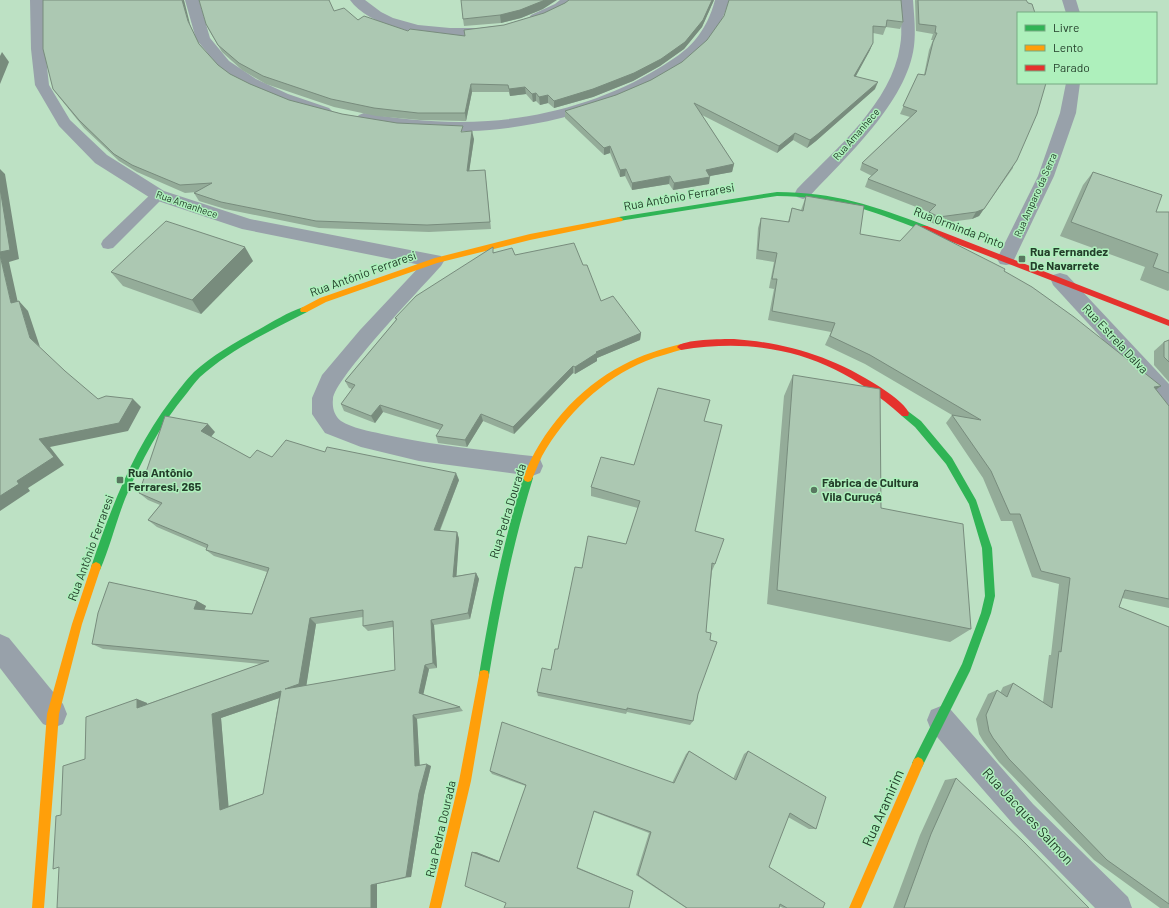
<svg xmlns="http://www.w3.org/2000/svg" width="1169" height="908" viewBox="0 0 1169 908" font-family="Barlow,sans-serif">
<rect width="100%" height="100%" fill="#bde1c4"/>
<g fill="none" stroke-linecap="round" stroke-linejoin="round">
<path fill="#98a1aa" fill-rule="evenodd" d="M158 190 163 192 165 195 163 198 113 248 108 249 103 248 101 244 103 240 153 192Z"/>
<g fill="#98a1aa" fill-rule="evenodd">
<path d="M30 0H44L45 49 49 85 70 120 107 155 164 191 250 219 441 256 444 261 441 266C423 286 334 379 333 399 332 407 334 416 341 421 352 428 369 431 382 434 431 445 481 450 532 456L540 459 543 466 540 473 532 476 419 461 361 447 325 433 316 420 312 414V398L322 375 360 330 421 265 242 229 152 199 95 163 59 126 35 85 31 49Z"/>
<path d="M185 0H199L210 38 229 61 256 79 288 94 329 108 332 111 329 114 324 116 319 114 278 100 246 85 219 67 196 39Z"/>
<path d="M350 0H365L381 12 393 18 418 25 450 28H480L494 26 499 27 501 30 499 33C461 42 375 35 350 0Z"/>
<path d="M560 0H575C568 10 543 24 531 21L529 18 531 15 555 4Z"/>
<path d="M715 0H729C724 17 716 35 703 48 650 101 543 129 470 131 434 132 399 128 364 123L359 121 356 118 359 115 364 113C405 120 446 124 488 121 547 117 609 99 659 68 672 60 686 51 695 40 705 28 711 15 715 0Z"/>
<path d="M899 0H913C914 15 916 31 914 46 907 102 846 157 809 197L803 199 797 197 795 193 797 189C835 150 892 102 900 46 903 31 900 15 899 0Z"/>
<path d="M1062 0H1076L1080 13H1066Z"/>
<path d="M1066 83H1080L1076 113 1054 176 1012 264 1006 265 1000 264 997 259 1038 176 1060 113Z"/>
<path d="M1060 273 1067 275 1169 384V407L1162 404 1053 285 1051 280 1053 275Z"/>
<path d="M0 634 9 638 63 704 67 714 63 724 53 728 43 724 0 668Z"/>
<path d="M941 706 951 710 1033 804 1128 897 1132 908H1095L1013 824 931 730 927 720 931 710Z"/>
</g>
<g fill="#30b455" fill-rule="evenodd">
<path d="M777 192C833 192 875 206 927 226L928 228 924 230H921C870 210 833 196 777 196L619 221 615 219 619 217Z"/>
<path d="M304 307 308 310 307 312C270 331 231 349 200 377 195 382 191 388 187 393 160 425 141 461 125 499 116 522 110 547 100 570L96 572 92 570 91 567C111 508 133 450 171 400 178 391 186 380 194 372 213 355 236 342 258 330 272 322 288 312 304 307Z"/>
<path d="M905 409 921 421 952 458 976 500 992 548 995 596 991 613 970 671 922 767 918 769 914 767 912 763 962 664 981 613 985 596 982 548 969 504 946 464 915 427 902 416 901 413 902 410Z"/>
<path d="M528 474 531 475 533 478C513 543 500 608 489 675L488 679 484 680 480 679 479 675C490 608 503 543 523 478L525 475Z"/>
</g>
<g fill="#ff9f0a" fill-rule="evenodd">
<path d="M619 217 623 219 622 221 530 240 437 263 326 302 307 312H301L300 310 301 308 320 298 435 258 530 234Z"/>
<path d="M681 344 685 347 684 349C671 353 658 356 646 361 602 379 566 414 542 456 538 464 535 473 531 481L528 482 525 481 523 478C541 431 578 388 623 365 641 355 661 349 681 344Z"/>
<path d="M96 562 100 564 101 567 82 624 59 714 44 908H32L47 714 72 624 92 564Z"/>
<path d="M484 670 488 671 489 675 471 781 441 908H429L459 781 479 675 480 671Z"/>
<path d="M918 757 922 759 924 763 861 908H849L914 759Z"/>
</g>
<g fill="#e5322d" fill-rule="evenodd">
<path d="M921 226H927L1169 320V326L921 230Z"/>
<path d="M734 339C788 343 833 357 880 387 889 393 904 403 909 413L908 416H902C837 357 768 336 681 350L677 347C683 339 722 339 734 339Z"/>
</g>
</g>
<g fill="#94ac99" fill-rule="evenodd">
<path d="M569 0H714L702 27 684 49 660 66 633 81 593 97 554 108 548 103 540 105 536 101 533 102 526 94 510 96 509 92H472L466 121H464L420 120 376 116 334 107 266 84 242 70 222 52 210 32 206 24 334 11 358 20 408 31 465 36 504 25 544 13 565 3Z"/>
<path d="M729 0 903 22 900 29 886 27 883 35 873 33 870 50 856 76 875 89 816 141 807 148 793 140 777 153 702 115 734 164 732 172 709 176V184L673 190 669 184 632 190 625 176 620 177 610 153 604 155 565 118V111L616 95 651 80 682 62 707 40 724 16Z"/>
<path d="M915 0H1026L1013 168 979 216 972 219 935 224 925 220 929 212 865 187 868 179 872 176 860 170 862 163 910 117 900 114 918 74 924 75 929 50 933 40H931L933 34 916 31Z"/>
<path d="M543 9 521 18 501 23 464 26 463 19Z"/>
<path d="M191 27 199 44 218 65 230 74 250 84 289 100 342 114 397 123 464 132 474 139 469 171 485 170 491 229 429 232 319 228 225 209 199 201 194 193 197 192 185 193 137 172 119 161 84 128 59 97 53 89Z"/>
<path d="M1093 172 1156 212H1169V290L1168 291 1140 280 1145 267 1060 236 1083 185Z"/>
<path d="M806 196 860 234 1004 271 1156 390 1169 406V608L1122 598 1119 607 1169 627V908H1160L1094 860 999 762 983 741 979 734 976 719 988 694 997 690 1000 693 1003 687 1013 683 1043 702 1049 655H1051L1059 584 1032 577 1012 521H1001L983 478 946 423 952 415 865 364 825 345 831 332 768 320 774 289 769 288 774 262 756 259 758 228 761 218 788 222 792 208 801 210Z"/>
<path d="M494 252 583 265 601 301 641 333 640 340 597 358V361L575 374 573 373 514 434 483 421 467 447 438 443 436 436 440 430 383 412 375 423 344 411 341 404 352 389 349 388 345 381 396 320 395 318Z"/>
<path d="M253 261 201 314 123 286 111 272Z"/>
<path d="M1169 340V382L1154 365V351L1164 342Z"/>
<path d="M793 375 881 508 971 629 950 642 767 604 784 396Z"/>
<path d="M704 421 695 531 715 564 712 571 698 694 693 721 690 725 627 712 626 714 538 696 537 692 551 670 558 649 582 568 626 544 638 508 591 496V487L634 465Z"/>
<path d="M215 432 211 437 250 458 272 457 325 452 459 480 440 531 457 532 459 539 456 576 476 573 479 579 470 619 434 625 437 668 429 669 423 694 460 707 463 711 417 719 419 765 431 766 424 795 411 877 377 884V908L61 815 85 759 137 699 147 703V704L261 664 103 649 92 644 197 601 206 606 204 610 252 614 267 572 214 556 206 550V548L157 527 148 520 160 505 148 500 139 493ZM363 617V626L368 631 393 627 395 670 306 686 316 624ZM279 698 263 794 228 806 221 718Z"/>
<path d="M689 751 733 779 744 754 748 751 816 829H809L788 817 769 867 823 908H783L779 906V908H686L636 875 649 833 594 812 577 867 633 891 506 903 476 852 499 861 526 786 492 774 490 771 672 783 686 754Z"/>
<path d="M956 778 1089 908H893L920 835 945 780Z"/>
</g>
<g fill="#788c7d">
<path d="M182 0H184L191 28 188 21Z"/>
<path d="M545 0H557L543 9 521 18 501 23 500 15Z"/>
<path d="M712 0H714L702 27 684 49 660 66 633 81 593 97 554 108V101Z"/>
<path d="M873 43 870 50 852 83 854 76Z"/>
<path d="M2 52 9 62 0 84V56Z"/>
<path d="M878 82 875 89 816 141 807 148 810 140Z"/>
<path d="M471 84 472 92 466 121 465 113Z"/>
<path d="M525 87 526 94 510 96 509 89Z"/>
<path d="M536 93V101L533 102 532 94Z"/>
<path d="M548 95V103L540 105 539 97Z"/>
<path d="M472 131 474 139 468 179 467 171Z"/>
<path d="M795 133 793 140 777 153 779 146Z"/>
<path d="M610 146V153L604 155V148Z"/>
<path d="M1017 160 979 216 972 219 976 212Z"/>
<path d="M734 164 732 172 705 177 706 170Z"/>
<path d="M0 169 5 174 19 259 9 262 20 312 11 303 0 255Z"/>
<path d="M626 169 625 176 620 177V170Z"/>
<path d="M670 176 669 184 632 190V183Z"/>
<path d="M710 177 709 184 673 190 674 183Z"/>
<path d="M245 247 253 261 201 314 192 300Z"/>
<path d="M19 301 28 311 40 347 30 338Z"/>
<path d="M641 333 640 340 597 358V361L575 374V367L596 352Z"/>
<path d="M573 366V373L514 434 513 427Z"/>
<path d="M1161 386 1150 394 1154 387Z"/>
<path d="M133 399 141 407 128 431 50 447 64 465 28 488 30 491 0 511V496L17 481 39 439Z"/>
<path d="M380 405 383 412 375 423 371 416Z"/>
<path d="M481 414 483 421 467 447 465 440Z"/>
<path d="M208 424 215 432 208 440 201 431Z"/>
<path d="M456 473 459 480 437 537 434 530Z"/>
<path d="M457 532 459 539 456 583 453 577Z"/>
<path d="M476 573 479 579 470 619 468 613Z"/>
<path d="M197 601 206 606 202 615 194 609Z"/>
<path d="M310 618 316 624 306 688 285 689Z"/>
<path d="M431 620 434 625 437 668 433 663Z"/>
<path d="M425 665 429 669 423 696 419 693Z"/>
<path d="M281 691 288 695 221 718 229 811 220 810 212 714Z"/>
<path d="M137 699 147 703V712L137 708Z"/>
<path d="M413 715 417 719 420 768 415 766Z"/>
<path d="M427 764 431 766 424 795 411 877H406L419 793Z"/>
<path d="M472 852H476L501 862H499Z"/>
<path d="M377 884V908H371V885Z"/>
</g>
<g fill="#acc8b2" stroke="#788c7d" fill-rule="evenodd">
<path d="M43 0H182L188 21 199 44 218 65 230 74 250 84 289 100 342 114 397 123 463 126 461 132 472 131 467 171 485 170 490 222 427 225 316 221 221 202 194 193 212 183 180 185 132 165 114 154 79 120 53 89 43 49Z"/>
<path d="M199 0H329L334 11 344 8 358 20 364 16 408 31 410 29 465 36 464 30 504 25 544 13 565 3 569 0H712L703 20 685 42 661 59 634 73 593 89 554 101 548 95 539 97 536 93 532 94 525 87 509 89 508 85 471 84 465 113H418L374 108 331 99 263 76 239 63 218 45 206 24Z"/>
<path d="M461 0H545L520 10 500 15 463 19Z"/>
<path d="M729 0H901L903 22 887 20 886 27 873 26V43L854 76 878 82 819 133 810 140 795 133 779 146 694 103 734 164 706 170 710 177 674 183 670 176 632 183 626 169 620 170 610 146 604 148 565 111 616 95 651 80 682 62 707 40 724 16Z"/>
<path d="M918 0H1026L1028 3 1032 4 1035 13H1018V83H1046L1037 114 1017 160 984 209 976 212 939 217 929 212 936 205 868 179 878 170 862 163 917 111 903 106 918 74 925 75 933 42 937 33H935L936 26 919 24Z"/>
<path d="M1093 172 1162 195 1156 212H1169V273L1153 267 1158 254 1071 222Z"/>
<path d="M0 188 10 250 0 252Z"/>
<path d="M806 196 864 206 860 234 900 241 916 224 1005 269 1004 271 1032 287 1074 317 1161 386 1154 387 1169 406V599L1125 590 1119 607 1169 627V904L1107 860 1009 759 993 738 989 731 986 715 997 690 1007 697 1013 683 1052 708 1059 651 1061 652 1070 578 1041 571 1020 514H1010L991 471 952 415 981 420 870 355 830 336 835 323 772 311 777 279H772L777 253 758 250 761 218 789 222 792 208 803 211Z"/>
<path d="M166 221 245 247 192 300 111 272Z"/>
<path d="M574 243 583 265H587L601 301 613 296 641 333 596 352 597 353 575 367 573 366 513 427 481 414 465 440 436 436 443 425 380 405 371 416 341 404 355 385 345 381 397 319 395 318 416 296 493 247V253L512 248 515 255Z"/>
<path d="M0 255 11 303 19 301 30 338 65 371 98 399 106 396 133 399 119 423 39 439 54 457 17 481 19 484 0 496Z"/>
<path d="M1169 340V362L1164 357V342Z"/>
<path d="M793 375 880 389 881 508 963 524 971 629 777 590Z"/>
<path d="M658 388 710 400 704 421 722 425 695 531 724 539 715 564 712 563 706 632 711 633 710 640 717 642 698 694 693 721 627 708V710L537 692 542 668 551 670 555 649H558L575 567 582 568 588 536 626 544 640 501 591 487 601 457 634 465Z"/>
<path d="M165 416 208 424 201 431 250 458 257 450 272 457 286 440 325 452 327 447 456 473 434 530 457 532 453 577 476 573 468 613 431 620 433 663 425 665 419 693 460 707 413 715 415 766 427 764 419 793 406 877 371 885V908H57L59 867 53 869 56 816 61 815 63 766 85 759 86 717 137 699V708L269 661 92 644 98 613 109 582 197 601 194 609 252 614 269 568 206 550 208 545 148 520 162 503 139 493ZM363 610V626L393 621 395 670 285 689 299 684 310 618ZM281 691 263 794 220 810 212 714Z"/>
<path d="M502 722 674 783 689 751 736 780 748 751 826 797 816 829 790 813 769 867 825 903 823 908H787L780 904 779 908H687L638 875 651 832 594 811 577 868 633 891 629 908H504L506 903 465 886 472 852 499 862 526 785 490 771Z"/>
<path d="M956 778 1022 840 1089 908H904L931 834Z"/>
</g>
<g fill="#597760" stroke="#aef0bc" stroke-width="1.5">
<rect x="1018" y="255" width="8" height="8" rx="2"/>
<rect x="116" y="476" width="8" height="8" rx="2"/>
<circle cx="814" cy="490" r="4"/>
</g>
<g text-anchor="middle" stroke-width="3" stroke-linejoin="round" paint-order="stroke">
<g font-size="10" fill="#233e2a" stroke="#aef0bc">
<text transform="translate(856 134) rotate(-49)" y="4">Rua Amanhece</text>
<text transform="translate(1035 195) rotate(-66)" y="4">Rua Amparo da Serra</text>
<text transform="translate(187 204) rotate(19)" y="4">Rua Amanhece</text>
</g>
<g font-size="12" fill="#233e2a" stroke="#aef0bc">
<text transform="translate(679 197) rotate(-10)" y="4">Rua Antônio Ferraresi</text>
<text transform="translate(959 228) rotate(21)" y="4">Rua Orminda Pinto</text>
<text transform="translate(363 274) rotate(-20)" y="4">Rua Antônio Ferraresi</text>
<text transform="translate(1115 339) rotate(47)" y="4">Rua Estrela Dalva</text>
<text transform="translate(508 511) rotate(-73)" y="4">Rua Pedra Dourada</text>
<text transform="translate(91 548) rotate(-70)" y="4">Rua Antônio Ferraresi</text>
<text transform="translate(441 829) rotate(-77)" y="4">Rua Pedra Dourada</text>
</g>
<g font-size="12" font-weight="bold" fill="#233e2a" stroke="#aef0bc" text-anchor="start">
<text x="1030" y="256">Rua Fernandez<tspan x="1030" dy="14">De Navarrete</tspan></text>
<text x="128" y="477">Rua Antônio<tspan x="128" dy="14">Ferraresi, 265</tspan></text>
<text x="822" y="487">Fábrica de Cultura<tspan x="822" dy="14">Vila Curuçá</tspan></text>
</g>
<g font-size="14" fill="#233e2a" stroke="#aef0bc">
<text transform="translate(883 808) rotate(-66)" y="5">Rua Aramirim</text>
<text transform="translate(1028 816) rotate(47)" y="5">Rua Jacques Salmon</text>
</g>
</g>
<rect x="1017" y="12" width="140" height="72" fill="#aef0bc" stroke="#76a982"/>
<rect x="1025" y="25" width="20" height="6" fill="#30b455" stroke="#76a982"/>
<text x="1053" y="32" font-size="12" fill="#233e2a">Livre</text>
<rect x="1025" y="45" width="20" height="6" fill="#ff9f0a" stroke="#76a982"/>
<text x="1053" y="52" font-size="12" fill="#233e2a">Lento</text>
<rect x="1025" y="65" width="20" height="6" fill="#e5322d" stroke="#76a982"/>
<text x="1053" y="72" font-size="12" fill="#233e2a">Parado</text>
</svg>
